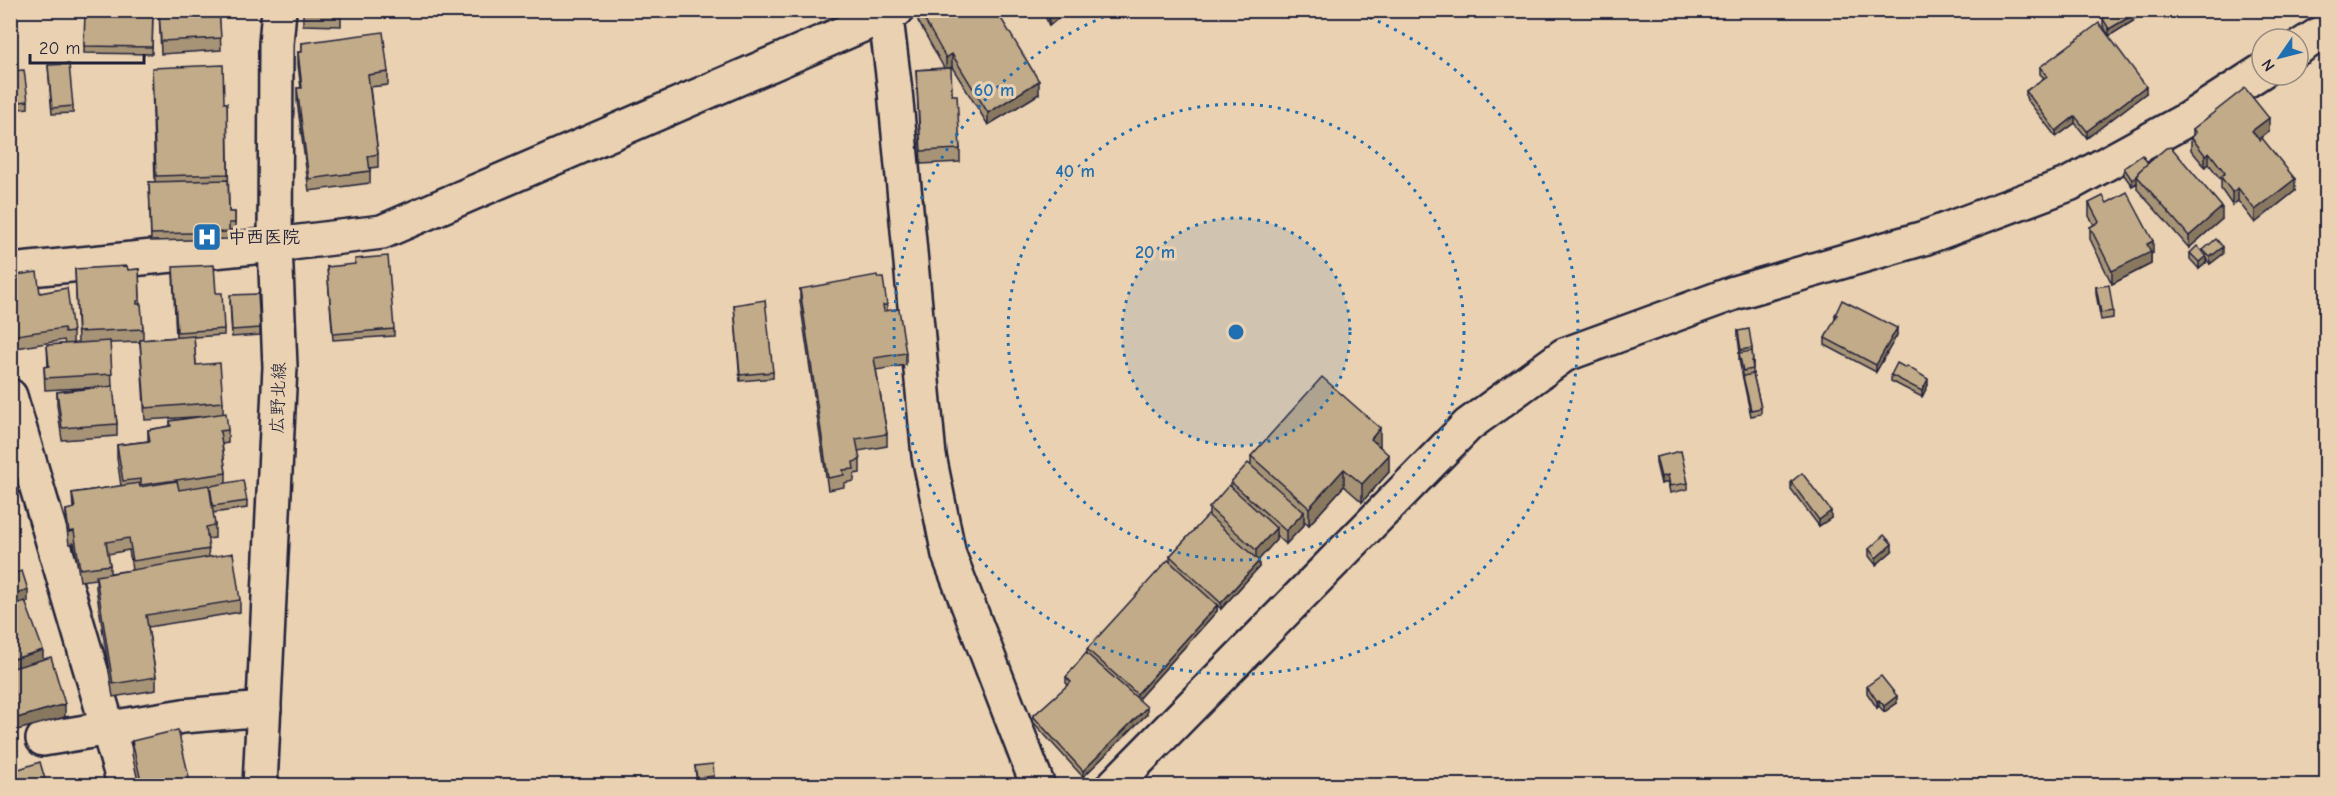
<svg xmlns="http://www.w3.org/2000/svg" width="2337" height="796" viewBox="0 0 2337 796" font-family="'Comic Neue','Klee One',sans-serif">
<rect width="100%" height="100%" fill="#e9d1b1"/>
<filter id="ink" filterUnits="userSpaceOnUse"><feTurbulence type="fractalNoise" baseFrequency=".0167" numOctaves="2"/><feDisplacementMap in="SourceGraphic" scale="12" xChannelSelector="R" yChannelSelector="G"/><feConvolveMatrix kernelMatrix="1 2 1 2 8 2 1 2 1" color-interpolation-filters="sRGB"/></filter>
<g filter="url(#ink)">
<g fill="none" stroke-linecap="round" stroke-linejoin="round">
<g stroke="#22223b" stroke-width="38">
<g id="street">
<path d="M885 10 895 91 929 456 949 555 1038 786"/>
<path d="M2298 48 2326 30"/>
<path d="M10 271 275 245 382 232 897 10"/>
<path d="M10 396 125 786"/>
<path d="M43 739 183 716 264 709"/>
<path d="M260 786 280 367 275 245 276 44 279 10"/>
<path d="M1113 786 1468 425 1564 355 1734 293 1924 238 2069 184 2186 120 2262 71"/>
</g>
</g>
<use href="#street" stroke="#e9d1b1" stroke-width="33"/>
</g>
<g fill="#a79376" stroke="#22223b" stroke-width="1.5" fill-rule="evenodd">
<path d="M153 10 152 54 84 53 85 12 134 13Z"/>
<path d="M159 10H219L221 50 161 54Z"/>
<path d="M303 10H341V26L303 25Z"/>
<path d="M918 10H1006L999 15 1039 94 988 125 952 67 950 68 952 95 960 149V162L921 164 916 70 944 68 918 21Z"/>
<path d="M1043 10H1068L1049 26Z"/>
<path d="M2131 10H2149L2136 18Z"/>
<path d="M2103 19 2133 21 2109 36 2103 25Z"/>
<path d="M302 43 388 72V85L370 87 378 154V167L370 168V183L309 191 297 101V88H301L298 65V52H302Z"/>
<path d="M48 65 73 106V113L52 114Z"/>
<path d="M2040 67 2146 93 2087 138 2075 123 2056 137 2026 98V91L2044 78 2040 74Z"/>
<path d="M10 71 28 101V108L10 110Z"/>
<path d="M152 80 224 103H227L229 212H235V230H229V239L151 241 149 182H155Z"/>
<path d="M2193 129 2269 131 2258 139 2295 191 2255 223 2238 201 2232 205 2221 189V180L2209 164 2205 167 2191 150V137L2193 136Z"/>
<path d="M2148 163 2222 219 2189 248 2137 189V183L2132 186 2124 175V168Z"/>
<path d="M2089 203H2107L2153 253 2151 254V264L2112 284 2090 239V227L2094 225 2089 216Z"/>
<path d="M2203 250 2223 254 2210 264 2206 259V263L2199 269 2190 259V253H2203Z"/>
<path d="M327 267 394 329V336L333 340Z"/>
<path d="M75 269 128 270 139 269 140 304 143 329V340L176 337 173 274 216 293 224 329V335L194 337 196 365 223 402V414L228 430V443L222 444 226 473V483L247 501V508L213 513 215 525V538L207 539 209 557 240 600V612L148 627 156 677V690L113 697 96 588V579L80 581 74 543 69 544 66 522V510L73 509 72 493 121 486 117 458V445L148 441V430L170 426V421L209 416 145 420 140 342 110 343 112 386 117 424V436L62 440 57 405V392L101 387 45 390 44 367 48 366 47 345 65 344 64 340 10 349V276L40 293 73 332V344L78 343ZM129 550 132 570 110 573V565L108 554Z"/>
<path d="M2096 287 2113 311V318L2101 320 2096 294Z"/>
<path d="M800 289 887 305V311L906 353V365L876 370 887 434V446L858 451 860 460V473L854 474V481L844 483V487L828 490 800 301Z"/>
<path d="M230 302 260 328V335L232 337Z"/>
<path d="M734 305 773 372V378L740 381Z"/>
<path d="M1835 315 1897 335 1876 372 1825 345V338L1835 320Z"/>
<path d="M1738 331 1752 348 1753 363V374L1761 408V414L1751 416 1739 360V353H1740L1738 338Z"/>
<path d="M1891 375 1928 385 1922 397 1891 381Z"/>
<path d="M1380 446 1389 472 1362 502 1344 486 1309 525 1304 521V525L1286 544 1276 535V540L1258 560 1259 567 1221 609 1217 605V611L1138 699 1147 714 1083 777 1033 722V716L1068 685 1066 683V677L1087 654V649L1170 562V556L1209 515V508L1231 487V482L1251 465V456Z"/>
<path d="M1656 457 1688 483V489L1670 493 1668 482 1661 484 1656 463Z"/>
<path d="M1791 482 1831 518 1819 526 1791 489Z"/>
<path d="M1869 549 1892 551 1876 565 1869 556Z"/>
<path d="M1867 686 1897 703 1884 712 1879 706 1877 708 1867 693Z"/>
<path d="M132 741 191 786H139L132 754Z"/>
<path d="M695 766 714 776V783L697 785Z"/>
</g>
<g fill="#887860" stroke="#22223b" stroke-width="1.5">
<path d="M993 10 1006 11 993 19Z"/>
<path d="M1060 10H1068L1049 26V19Z"/>
<path d="M2138 10H2149L2136 18V12Z"/>
<path d="M2133 15V21L2109 36V29Z"/>
<path d="M952 54V67L946 70V58Z"/>
<path d="M1039 81V94L988 125V113Z"/>
<path d="M2146 86V93L2087 138V131Z"/>
<path d="M2075 116V123L2056 137V131Z"/>
<path d="M2269 118V131L2252 144V131Z"/>
<path d="M2209 152V164L2205 167V155Z"/>
<path d="M2137 176V183L2132 186V180Z"/>
<path d="M2295 179V191L2255 223V210Z"/>
<path d="M2238 188V201L2232 205V192Z"/>
<path d="M2222 207V219L2189 248V236Z"/>
<path d="M2153 241V253L2151 254V264L2112 284V271L2147 244Z"/>
<path d="M2223 247V254L2210 264V257Z"/>
<path d="M2206 256V263L2199 269V262Z"/>
<path d="M1897 328V335L1876 372V365Z"/>
<path d="M1928 379V385L1922 397V391Z"/>
<path d="M1380 428V446L1371 456V439Z"/>
<path d="M1389 455V472L1362 502V484Z"/>
<path d="M1344 469V486L1309 525V508Z"/>
<path d="M1668 475V482L1661 484V477Z"/>
<path d="M18 480V492L10 495V482Z"/>
<path d="M1831 511V518L1819 526V520Z"/>
<path d="M1304 512V525L1286 544V531Z"/>
<path d="M1276 528V540L1256 563V550Z"/>
<path d="M1892 544V551L1876 565V558Z"/>
<path d="M1259 561V567L1221 609V603Z"/>
<path d="M28 590V602L10 609V596Z"/>
<path d="M1217 605V611L1137 700V694Z"/>
<path d="M43 650V662L10 672V660Z"/>
<path d="M1897 696V703L1884 712V706Z"/>
<path d="M1879 700V706L1877 708V701Z"/>
<path d="M65 704V717L10 732V720Z"/>
<path d="M1147 707V714L1083 777V771Z"/>
</g>
<g fill="#c2ab89" stroke="#22223b" stroke-width="1.5">
<path d="M134 10H153L152 47 84 46 85 12 134 13Z"/>
<path d="M159 10H219L221 38 161 41Z"/>
<path d="M303 10H341V14L303 13Z"/>
<path d="M919 10H996L1039 81 988 113 952 54 946 58Z"/>
<path d="M1046 10H1060L1049 19Z"/>
<path d="M2116 10H2130L2133 15 2109 29 2103 19Z"/>
<path d="M2099 23 2146 86 2087 131 2075 116 2056 131 2026 91 2047 76 2040 67Z"/>
<path d="M383 32 388 72 368 75 378 154 368 156 370 171 309 179 297 88H302L298 52H302V43Z"/>
<path d="M69 64 73 106 52 108 48 65Z"/>
<path d="M223 65 224 103H227L228 174 156 176 152 68Z"/>
<path d="M951 68 952 95H957L960 149 921 151 916 70Z"/>
<path d="M24 70 28 101 10 103V71Z"/>
<path d="M2245 88 2269 118 2252 131 2260 141 2262 138 2295 179 2255 210 2238 188 2232 192 2221 177 2225 173 2209 152 2205 155 2191 137 2196 133 2193 129Z"/>
<path d="M2171 147 2222 207 2189 236 2137 176 2139 174 2138 172 2166 148Z"/>
<path d="M2142 155 2148 163 2138 172V175L2132 180 2124 168Z"/>
<path d="M228 180 229 212H235V223H229V232L151 234 149 182Z"/>
<path d="M2127 192 2153 241 2147 244 2151 252 2112 271 2090 227 2099 222 2089 203 2103 196 2107 203Z"/>
<path d="M2216 239 2223 247 2210 257 2203 250Z"/>
<path d="M2197 246 2206 256 2199 262 2190 253Z"/>
<path d="M388 256 394 329 333 334 327 267 355 264V259Z"/>
<path d="M214 265 216 293H222L224 329 177 332 173 267Z"/>
<path d="M127 266 128 270 139 269 140 300 137 301V304H141L143 329 78 332 75 269Z"/>
<path d="M37 272 40 293 67 288 73 332 65 333 64 328 10 336V276Z"/>
<path d="M877 275 878 278H883L887 305H883L884 311 899 309 906 353 874 358 887 434 856 439 860 460 853 462 854 469 843 470 844 475 828 478 800 289Z"/>
<path d="M2109 285 2113 311 2101 313 2096 287Z"/>
<path d="M258 294 260 328 232 330 230 295Z"/>
<path d="M765 300 773 372 740 375 734 305Z"/>
<path d="M1842 300 1897 328 1876 365 1825 338 1837 315H1835Z"/>
<path d="M1749 329 1752 348 1741 350 1738 331Z"/>
<path d="M194 336 196 365 220 363 223 402 145 408 140 340Z"/>
<path d="M110 341 112 374 45 378 44 367 49 366 47 345Z"/>
<path d="M1752 351 1753 363 1752 362 1753 369 1743 371 1739 353Z"/>
<path d="M1897 363 1906 368 1907 366 1928 379 1922 391 1891 375Z"/>
<path d="M1753 374 1761 408 1751 410 1743 376Z"/>
<path d="M1322 377 1380 428 1371 439 1389 455 1362 484 1344 469 1309 508 1251 456Z"/>
<path d="M113 386 117 424 62 428 57 392Z"/>
<path d="M226 413 228 430 220 431 226 473 141 485V479L123 481 117 445 150 441 148 430 171 426 170 421Z"/>
<path d="M1681 451 1688 483 1670 486 1668 475 1661 477 1656 457Z"/>
<path d="M10 456H11L18 480 10 482Z"/>
<path d="M1248 463 1304 512 1286 531 1231 482Z"/>
<path d="M1802 473 1831 511 1819 520 1791 482Z"/>
<path d="M243 480 247 501 213 506 210 486Z"/>
<path d="M177 481 179 490 209 485 215 525 206 527 209 549 133 561 129 538 106 542 110 565 80 569 74 531 69 532 66 510 75 508 72 493 139 483 140 487Z"/>
<path d="M1229 485 1276 528 1256 550 1209 508Z"/>
<path d="M1208 515 1259 561 1221 603 1170 556Z"/>
<path d="M1884 535 1892 544 1876 558 1869 549Z"/>
<path d="M233 553 240 600 146 615 156 677 113 684 96 576Z"/>
<path d="M1168 560 1217 605 1137 694 1087 649Z"/>
<path d="M10 569 12 574 22 571 28 590 10 596Z"/>
<path d="M25 601 43 650 10 660V606Z"/>
<path d="M1086 653 1147 707 1083 771 1033 716 1071 682 1066 677Z"/>
<path d="M51 657 65 704 10 720V669Z"/>
<path d="M1881 676 1897 696 1884 706 1879 700 1877 701 1867 686Z"/>
<path d="M178 730 191 786H142L132 741Z"/>
<path d="M40 762 47 786H10V772Z"/>
<path d="M713 764 714 776 697 778 695 766Z"/>
</g>
</g>
<circle cx="1236" cy="332" r="114" fill="#1f6fb2" fill-opacity=".12"/>
<g fill="none" stroke="#1f6fb2" stroke-width="3" stroke-dasharray="3 6">
<circle cx="1236" cy="332" r="114"/>
<circle cx="1236" cy="332" r="228"/>
<path d="M1353 11A342 342 0 1 1 1119 11"/>
</g>
<defs>
<g id="hospital-square" transform="scale(1.5)"><rect x="-9" y="-9" width="18" height="18" rx="4" fill="#1f6fb2" stroke="#e9d1b1"/><path d="M-5-5h3v3.5h4V-5h3V5h-3V1.5h-4V5h-3Z" fill="#fff"/></g>
</defs>
<g fill-rule="evenodd">
<use href="#hospital-square" x="207" y="237"/>
</g>
<g text-anchor="middle" stroke-width="6" stroke-linejoin="round" paint-order="stroke">
<g font-size="18" font-weight="bold" fill="#22223b" stroke="#e9d1b1" text-anchor="start">
<text x="228" y="243">中西医院</text>
</g>
<g font-size="18" fill="#22223b" stroke="#e9d1b1">
<text transform="translate(278 398) rotate(-88)" y="6">広野北線</text>
</g>
</g>
<circle cx="1236" cy="332" r="9" fill="#1f6fb2" stroke="#e9d1b1" stroke-width="3"/>
<g font-size="18" text-anchor="middle" font-weight="bold" fill="#1f6fb2" stroke="#e9d1b1" stroke-width="6" stroke-linejoin="round" paint-order="stroke">
<text x="994" y="96">60 m</text>
<text x="1075" y="177">40 m</text>
<text x="1155" y="258">20 m</text>
</g>
<rect width="2337" height="796" fill="none" stroke="#e9d1b1" stroke-width="36"/>
<rect x="18" y="18" width="2301" height="760" fill="none" stroke="#22223b" stroke-width="2" filter="url(#ink)"/>
<g transform="translate(2280 57) rotate(235)"><circle r="28" fill="#e9d1b1" stroke="#998b82" stroke-width="1.5"/>
<path d="M0-4.5L10 22L0 15L-10 22Z" fill="#1f6fb2"/>
<text y="-9" font-size="16" font-weight="bold" text-anchor="middle" fill="#22223b">N</text>
</g>
<path d="M30 54v9h114v-9" fill="none" stroke="#22223b" stroke-width="3"/>
<text x="39" y="54" font-size="18" fill="#22223b" stroke="#e9d1b1" stroke-width="4.5" paint-order="stroke">20 m</text>
</svg>
